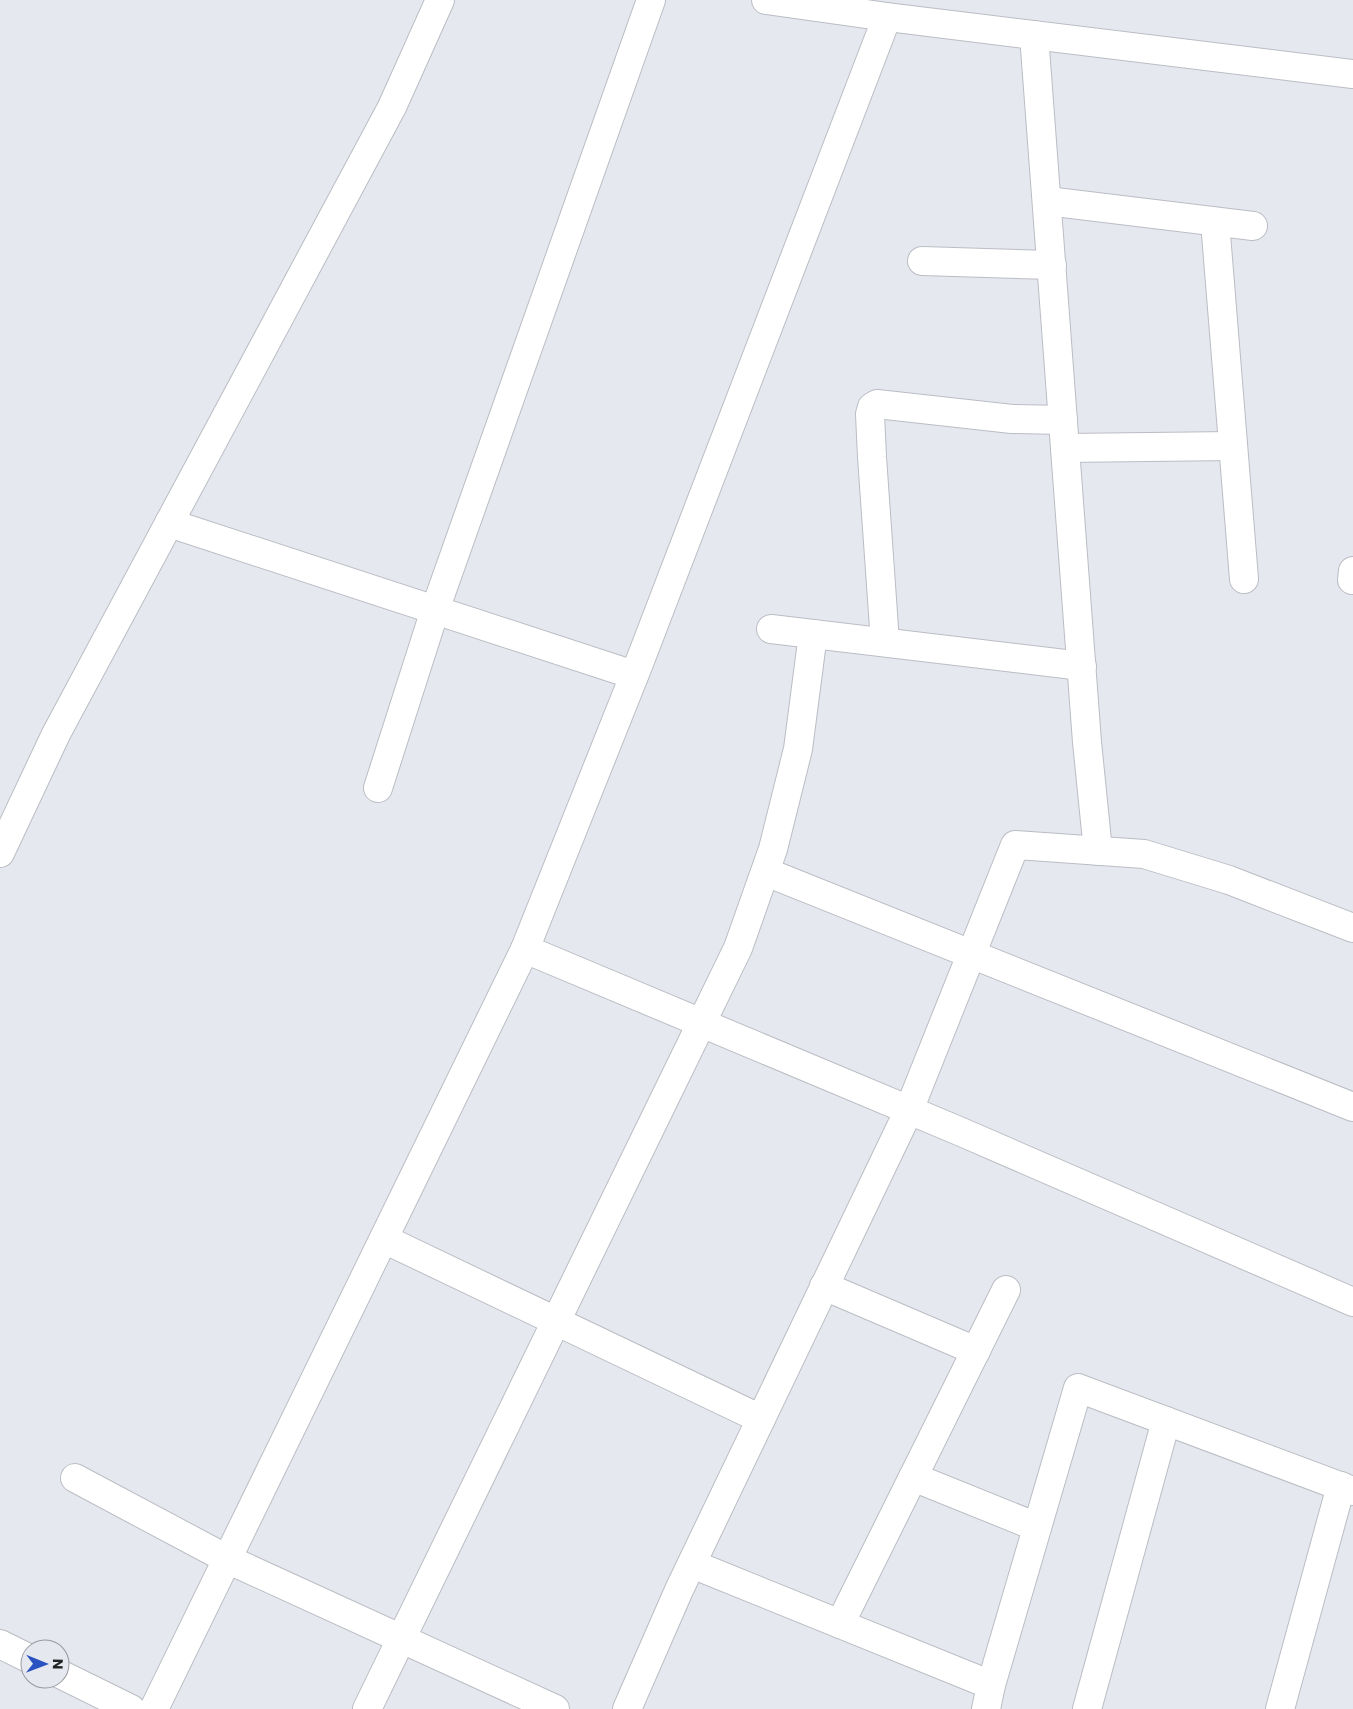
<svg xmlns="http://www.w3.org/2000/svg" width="1353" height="1709" viewBox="0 0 1353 1709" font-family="Poppins,sans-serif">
<rect width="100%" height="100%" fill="#e6e8ef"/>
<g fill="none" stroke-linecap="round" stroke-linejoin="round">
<g stroke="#bbbdc4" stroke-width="30">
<g id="minor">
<path d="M766 0 887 17 1353 74"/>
<path d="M1034 35 1087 742 1098 851"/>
<path d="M1047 201 1253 226"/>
<path d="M1215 222 1244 579"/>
<path d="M922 261 1052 265"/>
<path d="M1065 448 1233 446"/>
<path d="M169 523 634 675"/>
<path d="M1352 580 1353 571"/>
<path d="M771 629 1082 666"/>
<path d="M885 642 872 457 870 414 872 407 877 404 1012 419 1063 420"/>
<path d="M378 788 435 610 651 0"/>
<path d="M0 853 56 734 392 107 440 0"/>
<path d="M766 872 1353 1107"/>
<path d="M525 949 959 1131 1353 1302"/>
<path d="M384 1239 761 1419"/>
<path d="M824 1286 976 1351"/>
<path d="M913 1477 1037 1527"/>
<path d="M75 1478 227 1559 555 1709"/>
<path d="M692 1564 991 1685"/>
<path d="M840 1624 1006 1290"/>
<path d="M0 1644 30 1659"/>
<path d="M60 1674 131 1709"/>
<path d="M154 1709 525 949 638 666 887 17"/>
<path d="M367 1709 738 948 773 849 798 749 813 634"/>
<path d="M627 1709 679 1590 909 1110 1015 845 1144 854 1229 880 1353 928"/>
<path d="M986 1709 991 1685 1078 1388 1353 1491"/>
<path d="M1087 1709 1166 1421"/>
<path d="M1280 1709 1341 1486"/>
</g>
</g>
<use href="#minor" stroke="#fff" stroke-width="28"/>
</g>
<g transform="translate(45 1664) rotate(91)"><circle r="24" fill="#e6e8ef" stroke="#98999e"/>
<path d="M0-4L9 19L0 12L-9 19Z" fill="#2b52c1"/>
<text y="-8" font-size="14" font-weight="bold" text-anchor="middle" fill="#222325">N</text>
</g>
</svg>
